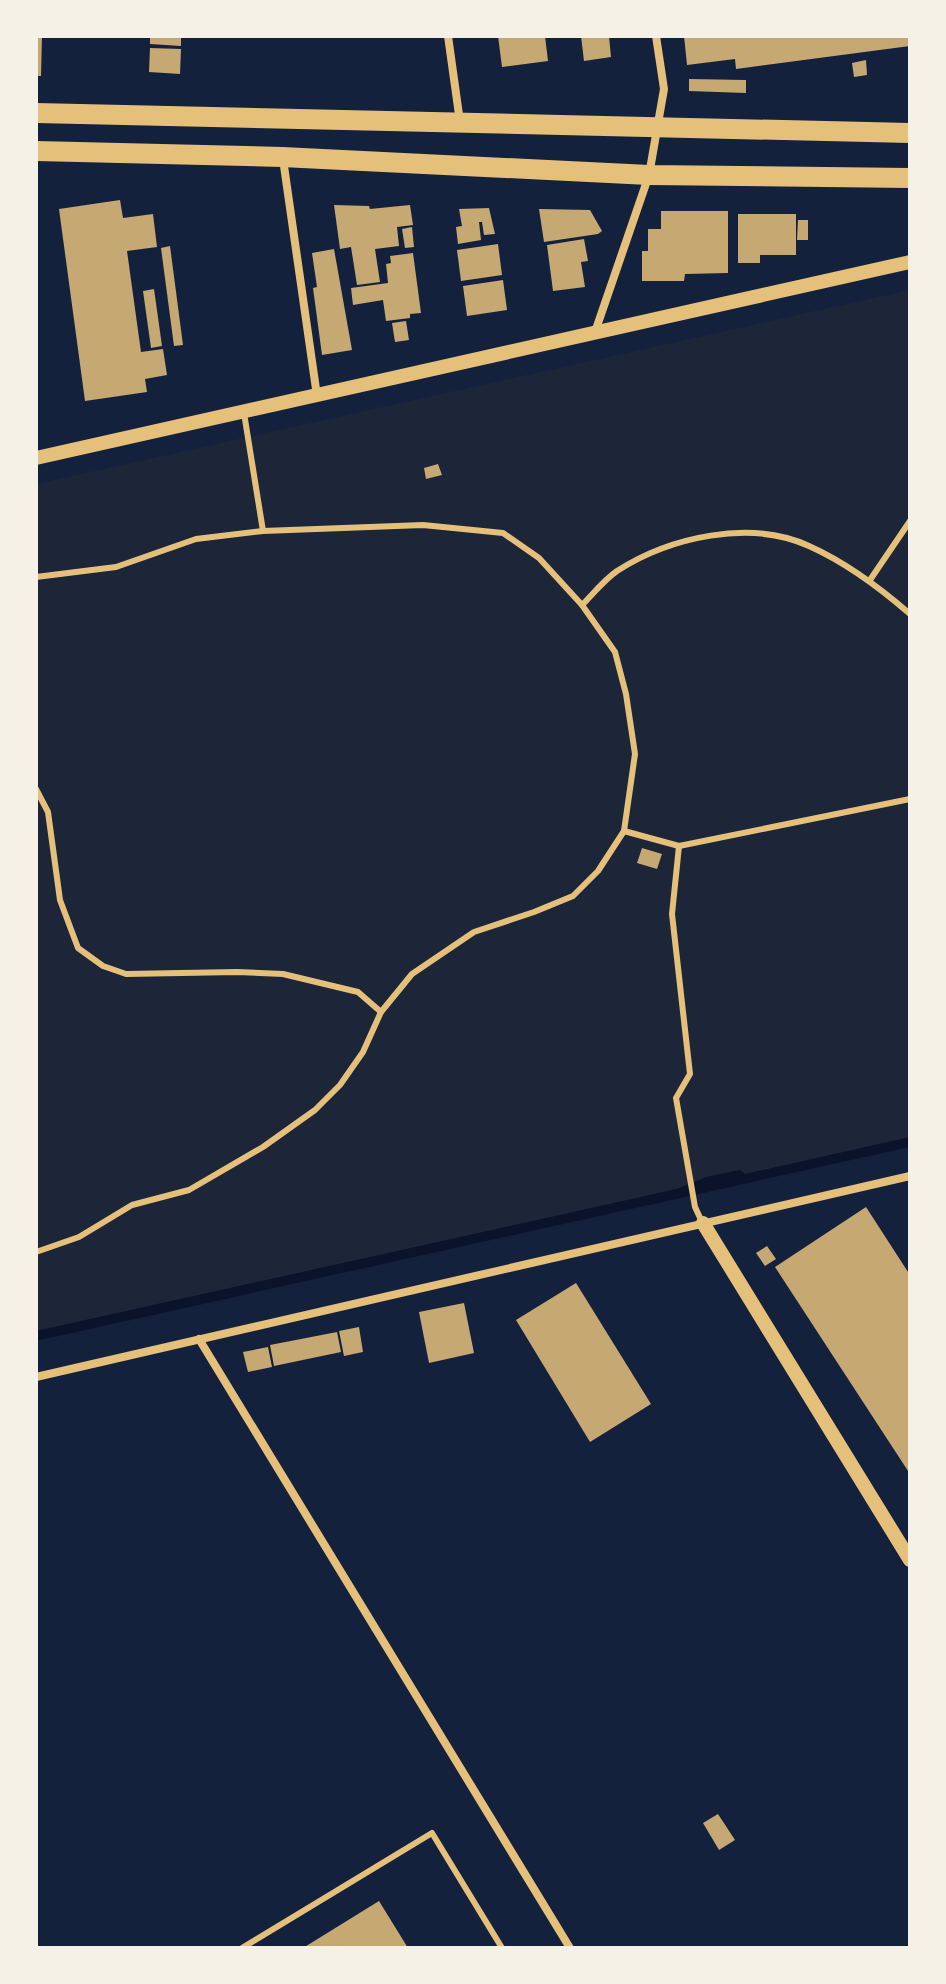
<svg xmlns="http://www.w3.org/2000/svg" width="946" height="1984" viewBox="0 0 946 1984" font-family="'Source Sans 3',sans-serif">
<rect width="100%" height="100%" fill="#14213d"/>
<path fill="#1d2539" d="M910 290V1137L745 1175 706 1177 678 1189 36 1331V484Z"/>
<path fill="#0b132b" d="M910 1137V1147L36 1341V1331L677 1189 706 1177 740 1170 745 1174Z"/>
<g fill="#c6a872">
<path d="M36 36H42L41 76H36Z"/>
<path d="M150 36H181V46L150 44Z"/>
<path d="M498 36H545L548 61 502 67Z"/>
<path d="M581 36H609L611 57 584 61Z"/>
<path d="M684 36H910V46L736 69 735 59 687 65Z"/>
<path d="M150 48 181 49 180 74 149 72Z"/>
<path d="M866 60 867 75 854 77 852 63Z"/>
<path d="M689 79 746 80V93L689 91Z"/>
<path d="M120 200 123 218 153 214 157 247 127 251 141 352 163 349 167 375 145 379 147 392 85 401 59 209Z"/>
<path d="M334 205 369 206 370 209 410 205 413 225 397 227 399 246 375 249 380 282 357 285 351 247 340 249Z"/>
<path d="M489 208 495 234 484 235 482 222H479L481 240 458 244 456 227 462 226 459 209Z"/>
<path d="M539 209 590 210 602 231 598 234 544 242Z"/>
<path d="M661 211H728V273L685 274 684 281H642V251H648V229H661Z"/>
<path d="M738 214H796V255H760V263H738Z"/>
<path d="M798 220H808V240H797Z"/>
<path d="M412 227 414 247 405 248 402 229Z"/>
<path d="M584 239 588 261 581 262 585 287 553 291 547 245Z"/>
<path d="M498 244 502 275 461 281 457 250Z"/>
<path d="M170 246 183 345 174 346 161 248Z"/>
<path d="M334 249 352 350 322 355 313 288 317 287 312 253Z"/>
<path d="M413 253 421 313 410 314V318L386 321 383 300 353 305 351 288 388 283 386 264 391 263 390 256Z"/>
<path d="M503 280 507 310 467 316 463 286Z"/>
<path d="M154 289 162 346 151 348 143 291Z"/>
<path d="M406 321 409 340 395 342 392 323Z"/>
<path d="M438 464 442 475 426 479 424 468Z"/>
<path d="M642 848 662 854 657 869 637 863Z"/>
<path d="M866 1207 910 1275V1474L775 1267Z"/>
<path d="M767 1246 776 1259 765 1266 756 1253Z"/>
<path d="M576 1283 651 1404 590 1442 516 1320Z"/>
<path d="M464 1303 474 1353 429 1363 419 1312Z"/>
<path d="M359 1327 363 1352 344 1356 339 1331Z"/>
<path d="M337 1332 341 1352 274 1366 270 1345Z"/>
<path d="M268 1347 272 1367 248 1372 243 1352Z"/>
<path d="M718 1814 735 1840 719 1850 703 1823Z"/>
<path d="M379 1901 408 1948H303Z"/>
</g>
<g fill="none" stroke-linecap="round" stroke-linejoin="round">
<g stroke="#e5c07b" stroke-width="6">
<path d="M244 413 263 531"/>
<path d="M36 577 116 567 196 539 263 531 423 525 503 533 539 558 582 605 615 652 626 694 635 754 624 831 598 871 573 896 534 912 474 932 412 974 381 1012 363 1052 340 1085 315 1110 263 1147 189 1190 132 1205 79 1237 36 1252"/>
<path d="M870 580 910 521"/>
<path d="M582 605C593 594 604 580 617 571 670 537 750 519 809 546 847 563 879 587 910 614"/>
<path d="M36 789 48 812 60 900 78 948 103 966 126 974 237 972 283 974 358 992 381 1012"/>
<path d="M624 831 679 846 910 799"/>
<path d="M679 846 672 914 690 1074 676 1098 695 1207 702 1222"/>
<path d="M242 1948 432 1833 502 1948"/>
</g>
<g stroke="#e5c07b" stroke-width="8">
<path d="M448 36 460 122"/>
<path d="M283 159 317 396"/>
<path d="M595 332 649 175 664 89 656 36"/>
<path d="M199 1339 570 1948"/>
<path d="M36 1377 910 1176"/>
</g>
<g stroke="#e5c07b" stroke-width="14">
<path d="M36 458 910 262"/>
<path d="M703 1223 910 1560"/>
</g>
<g stroke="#e5c07b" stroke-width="20">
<path d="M36 113 910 133"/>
<path d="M36 151 282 157 649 175 910 178"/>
</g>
</g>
<rect width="946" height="1984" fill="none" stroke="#f6f1e7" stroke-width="76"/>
</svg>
